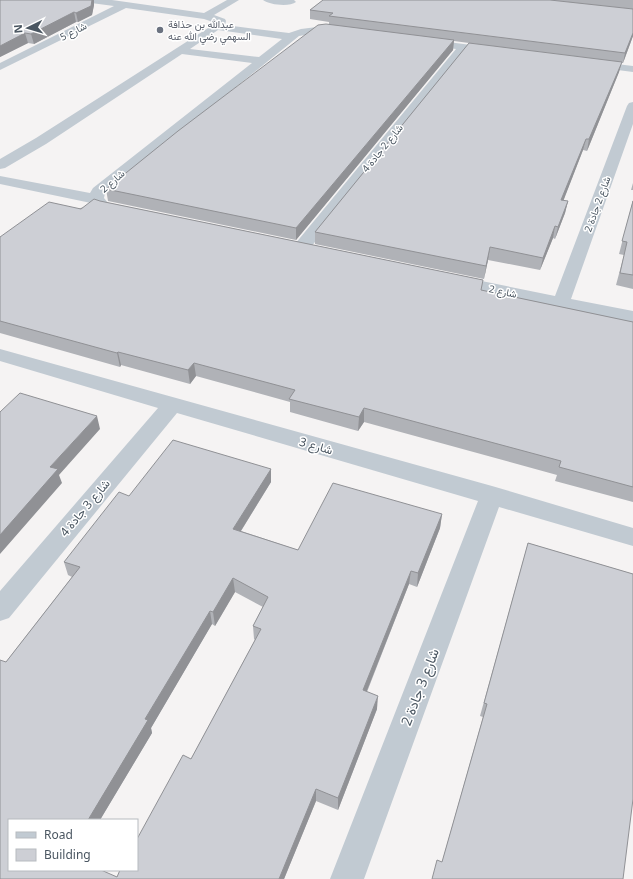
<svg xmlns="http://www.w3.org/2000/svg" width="633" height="879" viewBox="0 0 633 879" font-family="'Noto Sans',Vazirmatn,sans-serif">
<rect width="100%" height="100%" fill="#f5f3f3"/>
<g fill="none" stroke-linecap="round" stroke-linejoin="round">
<g fill="#c1cad2" fill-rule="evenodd">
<path d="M86 0H112L204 13 227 0H239L214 15 225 19 226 21 225 25 289 33 301 29 317 27 339 28 344 31 339 34 317 33 299 36 105 193 104 198 108 203 128 208 131 211 128 214 123 216 98 210 91 203 0 184V176L90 193 93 188 252 63 182 54 46 144 5 168 0 169V159L36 138 216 23 204 19 126 8 0 70V63L114 6 91 3ZM218 30 282 39 259 57 190 49Z"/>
<path d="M263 0H294L296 2C290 7 269 5 263 0Z"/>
<path d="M425 39 494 48 500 51 494 54 467 51 307 252 301 253 295 252 293 248 295 244 456 49 421 44 420 42Z"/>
<path d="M591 61 633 66V72L587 66 585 64 587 62Z"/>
<path d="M633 102V124L571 299 633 311V323L446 284 443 280 446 276 452 275 555 296 627 106 629 103Z"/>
<path d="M0 349 492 486 633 528V546L499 507 364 879H330L478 501 177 413 9 618 0 621V591L158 408 0 361Z"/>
</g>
</g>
<g fill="#b0b2b7" fill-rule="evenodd">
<path d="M0 0 94 5 92 15 78 22H76L34 44 28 43 0 57Z"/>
<path d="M323 0H633V36L623 63H621L619 72 587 151 583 150 563 201H568L565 213 555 239 553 238 540 270 488 260 484 279 315 244V232L469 43 454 41 453 50 296 240 108 201 106 189 329 24V22L310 19V10Z"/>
<path d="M633 183V190H631Z"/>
<path d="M633 200V289L616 285 624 255 619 254Z"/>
<path d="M100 201 483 280 481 290 633 322V502L555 481 557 475 364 422 358 431 290 412V402L196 376 190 384 121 365 120 367 0 333V237Z"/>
<path d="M271 469V482L241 531 298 550 442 514 440 528 417 587 409 584 367 692 377 709 338 810 316 801 284 879H0L6 662 72 577 68 575 64 562 129 496ZM235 592 263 607 253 626 254 639 255 640 191 759 117 877 9 870V820H100L152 733 151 728 212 624 215 626Z"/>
<path d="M528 543 633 574 442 862 483 717 480 716Z"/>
</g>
<g fill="#909195">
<path d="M92 0H94V5L92 15 78 22 76 13Z"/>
<path d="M74 12 76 22 34 44 31 34Z"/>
<path d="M25 33 28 43 0 57V46Z"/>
<path d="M633 33V36L623 63 625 53Z"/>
<path d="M454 40 453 50 296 240V228Z"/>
<path d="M622 62 619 72 587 151 589 139Z"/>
<path d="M586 139 583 150 559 212 561 200Z"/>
<path d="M568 201 565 213 555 239 558 227Z"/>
<path d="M555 226 553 238 540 270 543 258Z"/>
<path d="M490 247 488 260 484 279 486 266Z"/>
<path d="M118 352 121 365 120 367 117 353Z"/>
<path d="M194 363 196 376 190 384 188 370Z"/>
<path d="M364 408V422L358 431 359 417Z"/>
<path d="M97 416 100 429 59 475 62 483 0 554V535L50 467Z"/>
<path d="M271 469V482L234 542 233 529Z"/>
<path d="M442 514 440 528 417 587 418 573Z"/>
<path d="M411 571 409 584 362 703 363 690Z"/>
<path d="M233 578 235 592 215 626 213 612Z"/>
<path d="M210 611 212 624 151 728 152 733 100 820H88L145 719Z"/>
<path d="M378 696 377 709 338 810V798Z"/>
<path d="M316 789V801L284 879H279Z"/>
</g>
<g fill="#cdcfd5" stroke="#909195" fill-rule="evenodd">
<path d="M0 0H92L91 6 76 13 74 12 31 34 25 33 0 46Z"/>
<path d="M323 0H550L633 9V33L625 53 329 16 333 13 310 10Z"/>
<path d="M326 24 454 40 296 228 106 189 178 131 318 25Z"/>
<path d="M469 43 622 62 589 139H586L561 200 568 201 558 227 555 226 543 258 490 247 486 266 315 232Z"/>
<path d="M94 199 100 201 483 280 481 290 633 322V487L559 467 561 461 364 408 359 417 289 399 295 390 194 363 188 370 118 352 117 353 0 321V237L49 202 81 209Z"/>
<path d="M633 201V275L620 273 627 242 622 241Z"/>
<path d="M20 393 97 416 50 467 58 469 0 535V412Z"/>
<path d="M173 440 271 469 233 529 298 550 333 483 442 514 418 573 411 571 363 690 378 696 338 798 316 789 279 879H0V660L6 662 80 567 64 562 119 492 129 496ZM233 578 268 597 253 626 261 629 191 759 183 755 137 839V870H120L117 877 101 870H9V820H88L148 720 145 719 210 611 213 612Z"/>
<path d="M528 543 633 574V799L623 879H432L437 860 442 862 487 704 484 703Z"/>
</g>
<circle fill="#6b7280" stroke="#fff" stroke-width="1.5" cx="160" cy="30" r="4"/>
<g text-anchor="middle" stroke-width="3" stroke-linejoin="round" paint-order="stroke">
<g font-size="10" fill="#5b616d" stroke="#fff" text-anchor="start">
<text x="168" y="28">عبدالله بن حذافة<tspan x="168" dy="12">السهمي رضي الله عنه</tspan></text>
</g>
<g font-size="10" fill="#4a5661" stroke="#fff">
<text transform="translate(73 31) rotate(-27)" y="4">شارع 5</text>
<text transform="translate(382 148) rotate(-51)" y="4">شارع 2 جادة 4</text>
<text transform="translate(112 181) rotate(-41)" y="4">شارع 2</text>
<text transform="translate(597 204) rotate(-70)" y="4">شارع 2 جادة 2</text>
<text transform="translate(503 291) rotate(12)" y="4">شارع 2</text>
</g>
<g font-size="12" fill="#4a5661" stroke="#fff">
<text transform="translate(316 446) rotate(16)" y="4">شارع 3</text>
<text transform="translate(85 508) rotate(-50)" y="4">شارع 3 جادة 4</text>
</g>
<g font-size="14" fill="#4a5661" stroke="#fff">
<text transform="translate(420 687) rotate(-69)" y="5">شارع 3 جادة 2</text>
</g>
</g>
<rect x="8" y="819" width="130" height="52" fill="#ffffff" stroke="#b7bbc0"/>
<rect x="16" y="832" width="20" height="6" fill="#c1cad2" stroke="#b7bbc0"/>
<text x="44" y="839" font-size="12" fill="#4a5661">Road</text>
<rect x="16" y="849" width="20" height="12" fill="#cdcfd5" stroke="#b7bbc0"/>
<text x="44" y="859" font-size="12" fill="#4a5661">Building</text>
<g transform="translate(28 28) rotate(265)" stroke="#ffffff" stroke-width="3" paint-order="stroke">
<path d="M0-3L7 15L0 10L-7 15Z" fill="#4a5661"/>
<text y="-6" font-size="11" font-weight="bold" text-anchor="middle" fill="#4a5661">N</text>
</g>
</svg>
